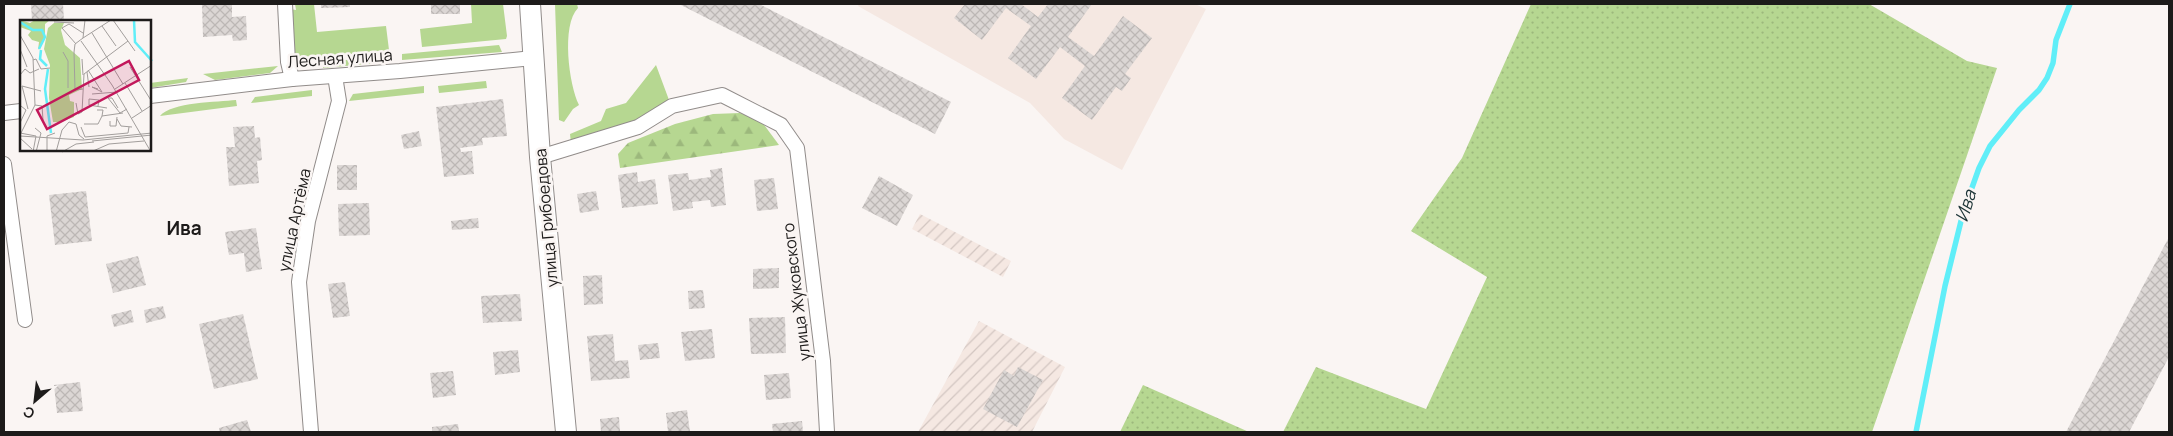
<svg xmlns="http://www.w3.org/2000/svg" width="2173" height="436" viewBox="0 0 2173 436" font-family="Manrope,sans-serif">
<defs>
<pattern id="industrial-furrows" width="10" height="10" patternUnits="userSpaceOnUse" patternTransform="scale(1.25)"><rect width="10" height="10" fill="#f5e8e2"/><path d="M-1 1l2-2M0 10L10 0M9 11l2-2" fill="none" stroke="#d2c6c1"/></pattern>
<pattern id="forest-firs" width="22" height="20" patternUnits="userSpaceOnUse" patternTransform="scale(1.25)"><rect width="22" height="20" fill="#b6d791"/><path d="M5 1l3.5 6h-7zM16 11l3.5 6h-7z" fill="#9cb87c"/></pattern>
<pattern id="garden-dots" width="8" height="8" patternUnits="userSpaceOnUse" patternTransform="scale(1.25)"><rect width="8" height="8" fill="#b6d791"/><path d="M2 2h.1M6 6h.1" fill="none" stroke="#9cb87c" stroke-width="1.8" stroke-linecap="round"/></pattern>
<pattern id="building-cross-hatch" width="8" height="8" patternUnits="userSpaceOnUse" patternTransform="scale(1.25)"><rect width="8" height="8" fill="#dbd6d4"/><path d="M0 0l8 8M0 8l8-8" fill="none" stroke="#bcb7b5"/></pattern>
</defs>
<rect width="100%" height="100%" fill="#faf5f3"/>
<path fill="#f5e8e2" d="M859 4H1195L1206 9 1122 170 1064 139 1030 103 858 6Z"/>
<g fill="url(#industrial-furrows)">
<path d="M920 214 1011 261 1003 277 912 229Z"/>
<path d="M979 321 1065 367 1032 432H918Z"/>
</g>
<g fill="#b6d791">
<path d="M295 4H314L317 32 386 26 389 50 296 60 290 9 296 10Z"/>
<path d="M471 4H503L507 36 506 39 422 47 420 29 472 23Z"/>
<path d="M555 4H577L578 8C561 25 569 85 579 105L573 109 564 122 559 120Z"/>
<path d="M499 45 502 52 402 60V54Z"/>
<path d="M390 56V62L323 68V62Z"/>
<path d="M656 65 669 100 654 114 571 143 570 134 601 121 606 109 626 103Z"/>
<path d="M278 66 270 73 215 80 203 74Z"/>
<path d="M188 78 186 82 150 88V83Z"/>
<path d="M486 81 487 88 439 93 438 86Z"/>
<path d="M424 86V93L349 101 353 94Z"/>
<path d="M312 90V96L251 103 255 97Z"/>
<path d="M236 100 237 106 160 116C171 102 218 102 236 100Z"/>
</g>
<path fill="url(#forest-firs)" d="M740 113 762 122 779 145 620 168 618 154 628 143 675 124 713 114Z"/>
<g fill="url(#garden-dots)">
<path d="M1531 4H1869L1967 61 1997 68 1872 432H1283L1316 367 1426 409 1487 277 1411 231 1462 158Z"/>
<path d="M1143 385 1249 432H1120Z"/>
</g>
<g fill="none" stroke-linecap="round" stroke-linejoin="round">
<path stroke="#60eef8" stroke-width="5.5" d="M1916 432 1945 286 1963 213 1979 168 1990 146 2019 110 2039 90 2047 78 2053 63 2056 40 2070 4"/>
</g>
<g fill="url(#building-cross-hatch)">
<path d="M31 4H63L64 21H32Z"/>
<path d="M202 4H232V17L246 16 247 40 233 41 232 35 203 37Z"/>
<path d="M321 4H350V7L321 8Z"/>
<rect x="431" y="4" width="29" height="10"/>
<path d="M679 4H759L951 102 935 134Z"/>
<path d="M965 4H1021L1038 17 1048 4H1092L1068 37 1094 56 1123 16 1152 38 1125 74 1131 78 1122 91 1116 87 1092 120 1062 98 1085 66 1060 47 1036 79 1008 58 1031 26 1006 8 982 40 954 18Z"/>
<path d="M503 99 507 136 482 138 483 145 460 148 461 152 472 151 474 174 444 177 436 107Z"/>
<path d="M254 126 255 138 260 137 262 160 257 161 259 183 229 186 226 147H235L233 127Z"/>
<path d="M419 131 422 146 404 149 401 135Z"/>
<rect x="337" y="165" width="20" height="25"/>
<path d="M722 168 726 205 711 207 710 200 692 202 693 208 673 211 668 175 688 173 689 180 711 177 710 170Z"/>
<path d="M637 172 638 182 655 179 658 204 622 208 618 175Z"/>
<path d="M879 176 913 195 897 226 862 208Z"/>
<path d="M774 178 778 209 757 211 754 180Z"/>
<path d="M86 191 92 241 55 245 49 195Z"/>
<path d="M596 191 599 210 580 213 577 194Z"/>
<path d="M369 203 370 235 339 236 338 204Z"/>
<path d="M478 218 479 228 452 230 451 221Z"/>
<path d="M256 228 262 269 246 272 244 253 229 255 225 232Z"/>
<path d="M2169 237V357L2129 432H2066Z"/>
<path d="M138 256 146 285 113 293 106 264Z"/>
<path d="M779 268V288L753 289V269Z"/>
<path d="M602 275 603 304 584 305 583 276Z"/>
<path d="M345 282 350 316 333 318 328 284Z"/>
<path d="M703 290 705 308 689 309 688 291Z"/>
<path d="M520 294 522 321 483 323 481 296Z"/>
<path d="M163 306 166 318 146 323 144 310Z"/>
<path d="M131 310 134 322 114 327 111 315Z"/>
<path d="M243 314 258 379 214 389 199 324Z"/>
<path d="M785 317 786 353 751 354 749 318Z"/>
<path d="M712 329 715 358 685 361 681 332Z"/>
<path d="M613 334 615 361 628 360 630 378 591 381 587 336Z"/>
<path d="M658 343 660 358 640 360 638 345Z"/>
<path d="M518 350 520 372 495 375 493 352Z"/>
<path d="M1018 367 1043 380 1017 427 983 409 1004 370 1014 376Z"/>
<path d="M453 371 456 395 433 398 430 373Z"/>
<path d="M789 373 791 398 766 400 764 375Z"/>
<path d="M80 382 83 411 57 413 54 385Z"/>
<path d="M687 410 690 432H668L666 413Z"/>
<path d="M619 417 620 432H601L600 419Z"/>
<path d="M247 420 251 432H220L219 428Z"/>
<path d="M802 421 803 432H773L772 424Z"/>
<path d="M458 424 459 432H432V427Z"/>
</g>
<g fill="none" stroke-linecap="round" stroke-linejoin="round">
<g stroke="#918c8a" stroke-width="16">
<g id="street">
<path d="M285 4 288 62 292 79"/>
<path d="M150 96 292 79 400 71 533 58"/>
<path d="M4 113 21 111"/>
<path d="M540 157 638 127 672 106 722 95 781 125 797 148 823 361 827 432"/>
<path d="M4 164 25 320"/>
<path d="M311 432 299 282 308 221 339 101 335 76"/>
</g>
</g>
<g stroke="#918c8a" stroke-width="22">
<path id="secondary" d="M530 4 540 157 566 432"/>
</g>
<use href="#street" stroke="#fff" stroke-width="14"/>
<use href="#secondary" stroke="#fff" stroke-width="20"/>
</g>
<g text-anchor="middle" stroke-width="5" stroke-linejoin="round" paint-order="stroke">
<g font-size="16" fill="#1d1b1a" stroke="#faf5f3">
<text transform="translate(340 58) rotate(-4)" y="6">Лесная улица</text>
<text transform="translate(546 218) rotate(-95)" y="6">улица Грибоедова</text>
<text transform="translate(294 220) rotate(-78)" y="6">улица Артёма</text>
<text transform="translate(796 292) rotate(-97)" y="6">улица Жуковского</text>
</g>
<g font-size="18" font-style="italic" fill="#1c3436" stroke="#faf5f3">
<text transform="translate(1966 206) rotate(-73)" y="6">Ива</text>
</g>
<g font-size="19" font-weight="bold" fill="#1d1b1a" stroke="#faf5f3">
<text x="184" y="235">Ива</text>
</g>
</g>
<g transform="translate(20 20)">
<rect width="131" height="131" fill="#faf5f3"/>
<path d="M0 0 10 3 15 0H30L25 4V17L18 30 19 22 12 20 8 15 11 11 0 7Z" fill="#b6d791"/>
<path d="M34 3H44L41 10 45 25 60 38 62 69 49 75 50 81 54 82V97L40 102H33L29 78 30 45 24 29 28 8Z" fill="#b6d791"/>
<path fill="none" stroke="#60eef8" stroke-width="2.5" d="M114 0 115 22 132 41M0 2 13 10H22L25 17 19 29M21 30 20 39 27 46M28 49 25 69 31 113"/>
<path fill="none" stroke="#a29e9c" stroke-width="1" d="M93 0 115 31M34 2 54 3M82 6 96 26M72 13 103 64M0 15 13 38 15 85 1 113M63 18 91 0M61 21 92 65 131 132M56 24 42 8 49 4 63 13M0 29 7 47M43 32 48 41V68M62 39 63 55M13 40 16 39 21 49 30 48M110 47 132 82M68 50 82 72M67 52 69 67M0 55 5 49 10 53 19 49M105 63 122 91M63 69 55 70 54 32 55 24 63 18 65 0M78 69 72 67 82 72M95 69 132 45M72 74 97 72M56 83 58 94 62 92 64 54 108 21M15 85 22 86 23 100M78 86 79 80 69 79V85L87 88M98 88 92 78H88L100 93 107 89M8 89 2 66 21 71M77 90H83L82 96 103 93M112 98 132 85M97 99 101 106 112 107M90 101V106H96L97 97M0 103 6 90 1 86M64 104H78L82 96M61 107 65 117 108 113 109 107M15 108 21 113 16 132M0 113 16 116 13 132M0 116 63 120 132 113M0 118 12 129M72 121 132 115M73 131 89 124 124 121M27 132V116L35 113M36 132 42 110 49 102 56 104 59 115 64 119M42 132 56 124 74 122"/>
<path fill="#c2185b" fill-opacity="0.15" stroke="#c2185b" stroke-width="2.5" d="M109 41 119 60 27 109 17 90Z"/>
<rect width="131" height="131" fill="none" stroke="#1d1b1a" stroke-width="2.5"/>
</g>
<rect width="2173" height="436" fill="none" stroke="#1d1b1a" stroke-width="10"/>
<g transform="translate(35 401) rotate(208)" stroke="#faf5f3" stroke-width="4" paint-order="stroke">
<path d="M0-4L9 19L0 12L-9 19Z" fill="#1d1b1a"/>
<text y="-8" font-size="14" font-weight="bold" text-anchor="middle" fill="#1d1b1a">С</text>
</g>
</svg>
